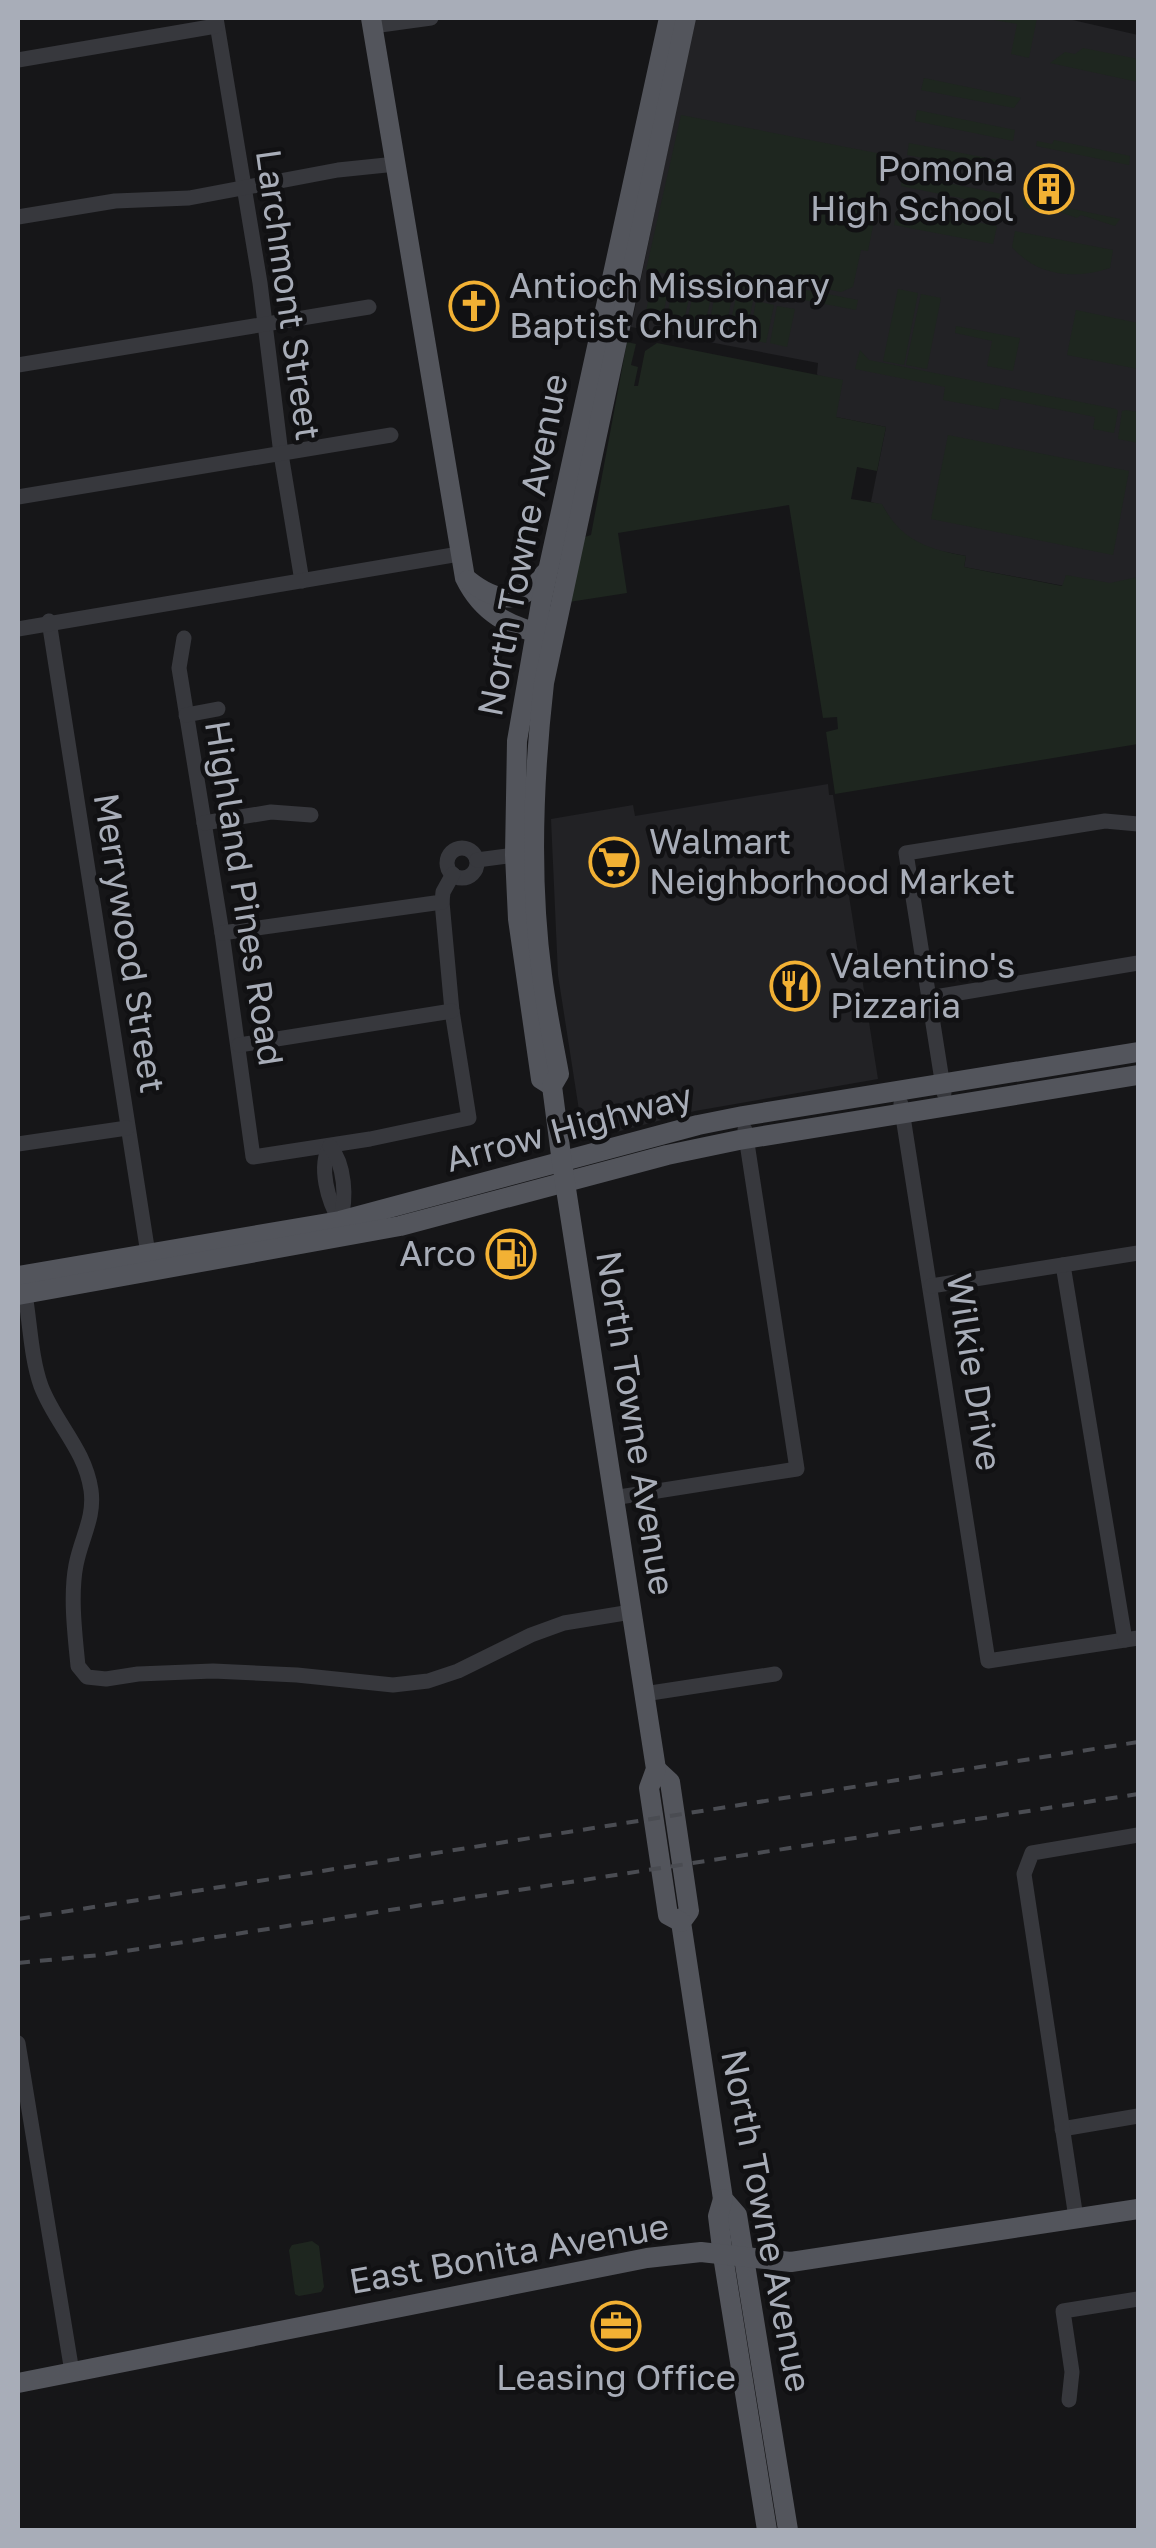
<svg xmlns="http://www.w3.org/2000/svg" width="1156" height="2548" viewBox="0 0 1156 2548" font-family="'Golos Text',sans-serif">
<rect width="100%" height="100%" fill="#161618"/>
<g fill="#222225">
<path d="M695 18H1064L1138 35V600L964 567 966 556 930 549 909 539 892 522 882 505 871 502 886 427 836 417 817 374 818 363 631 327Z"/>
<path d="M828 784 829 795H833L878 1079 695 1111 598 1137 583 1136 558 975 551 819 633 805 635 816Z"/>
</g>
<g fill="#1e261f">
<path d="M983 18H1037L1029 58 1011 54 1017 24Z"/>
<path d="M1083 48 1138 59V82L1050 63 1065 52 1075 54Z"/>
<path d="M924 78 1021 98 1014 108 921 90Z"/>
<path d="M917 110 1015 130 1013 141 915 121Z"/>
<path d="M681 115 887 155 868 251 861 250 853 287 841 292 778 279 776 284 858 300 856 310 646 270Z"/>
<path d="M1054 140 1130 156 1129 165 1036 146 1037 141 1052 144Z"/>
<path d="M909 143 1008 162 1006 174 907 155Z"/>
<path d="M903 174 1002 194 994 205 901 186Z"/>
<path d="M1021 198 1120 219 1115 226 1081 215 1077 218 1052 209 1047 212 1025 208Z"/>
<path d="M898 207 997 226 993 244 894 225Z"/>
<path d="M1015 231 1113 250 1110 268C1074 280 1037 276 1012 247Z"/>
<path d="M652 280 669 284 662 322 645 318Z"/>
<path d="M673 284 691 288 683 326 666 323Z"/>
<path d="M694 289 712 292 704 330 686 327Z"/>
<path d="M898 289 918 293 904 365 883 361Z"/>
<path d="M715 293 732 296 725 334 708 331Z"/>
<path d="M921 294 941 298 927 369 906 365Z"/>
<path d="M736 297 753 300 746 339 728 335Z"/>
<path d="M756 301 774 305 766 343 749 339Z"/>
<path d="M777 306 795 309 787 347 770 343Z"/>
<path d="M1076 310 1138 323V369L1067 355Z"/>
<path d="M956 326 1020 338 1013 371 987 366 992 341 955 333Z"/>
<path d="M627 342 636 344 631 365 638 367 634 386H638L645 351 657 343 843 380 836 417 886 427 877 471 857 467 851 499 882 504C901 541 928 549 966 556L964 567 1062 586 1066 575 1110 583 1138 577V744L835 794 826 732 838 729 837 717 823 718 789 505 618 533 627 593 569 602 585 537 591 535Z"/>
<path d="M860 350 869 360 1116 409 1118 411 1114 433 1093 429 1095 417 1001 398 998 410 943 400 945 387 855 369Z"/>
<path d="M1126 410 1138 412V443L1118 439 1122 411Z"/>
<path d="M948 435 1129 471 1113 555 931 519Z"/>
<path d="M312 2241 319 2246 324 2287 321 2292 299 2296 295 2294 289 2250 292 2245Z"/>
</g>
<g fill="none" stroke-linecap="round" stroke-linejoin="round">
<g stroke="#37383d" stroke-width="15">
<path d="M216 18 260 283 281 454 302 581"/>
<path d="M373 26 431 18"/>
<path d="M18 60 216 26"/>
<path d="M18 217 115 201 189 198 338 170 396 164"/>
<path d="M18 365 369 307"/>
<path d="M18 497 391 435"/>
<path d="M49 621 149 1260"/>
<path d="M18 629 459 554"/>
<path d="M184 638 179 668 222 933 253 1157 370 1139 469 1118 452 1011 442 902"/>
<path d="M186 715 218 709"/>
<path d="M204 823 271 812 311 815"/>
<circle cx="462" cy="863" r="15"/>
<path d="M477 860 522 854"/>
<path d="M222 933 442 902 443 892 453 874"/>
<path d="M929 998 1138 963"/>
<path d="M239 1045 452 1011"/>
<path d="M944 1093 906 853 1105 821 1138 824"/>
<path d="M901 1104 988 1661 1138 1638"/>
<path d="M18 1144 127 1128"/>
<path d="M330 1146C318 1167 328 1201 340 1221"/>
<path d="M330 1146C345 1165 347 1198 340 1221"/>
<path d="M1063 1265 1125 1640"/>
<path d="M931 1286 1138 1253"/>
<path d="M25 1294C30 1323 31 1358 41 1386 55 1423 85 1449 91 1490 95 1518 81 1538 76 1565 70 1596 75 1635 78 1666L87 1677 106 1679 138 1674 213 1671 297 1675 393 1685 428 1681 458 1671 531 1635 564 1623 631 1612"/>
<path d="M613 1498 797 1469 745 1130"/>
<path d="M644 1694 775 1674"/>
<path d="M18 2043 72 2372"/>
<path d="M1062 2129 1138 2116"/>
<path d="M1076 2218 1024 1874 1032 1853 1138 1835"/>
<path d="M1069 2400 1072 2372 1063 2311 1138 2299"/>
</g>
<g stroke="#53555c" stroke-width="20">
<path d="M371 18 465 578C482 613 509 627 547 635"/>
<path d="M468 580C497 603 523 606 545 573"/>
<path d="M552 1086 541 1079 518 919 515 855 517 741 541 603 669 18"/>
<path d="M18 1276 340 1221 698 1125 743 1116 1138 1052"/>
<path d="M18 1295 400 1226 667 1155 739 1140 1138 1075"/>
<path d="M656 1769 670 1782 689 1911 681 1922 723 2199 737 2215 788 2530"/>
<path d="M681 1922 668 1915 649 1788 656 1769 562 1163 552 1086 559 1074C553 1041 546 1009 542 975 529 878 533 780 544 683L686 18"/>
<path d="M723 2199 718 2216 723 2256 767 2530"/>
<path d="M18 2383 647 2258 701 2252 791 2262 1138 2209"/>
</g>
<g stroke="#4a4c52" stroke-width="4" stroke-dasharray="12 10" stroke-linecap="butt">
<path d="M18 1919 1138 1742"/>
<path d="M18 1963 100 1955 1138 1794"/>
</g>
</g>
<defs>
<g id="building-ring" transform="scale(2.5)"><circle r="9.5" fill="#111113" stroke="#f2b134" stroke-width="1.5"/><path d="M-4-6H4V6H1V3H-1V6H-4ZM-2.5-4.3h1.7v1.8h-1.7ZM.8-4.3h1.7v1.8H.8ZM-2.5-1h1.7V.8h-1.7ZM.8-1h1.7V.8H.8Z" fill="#f2b134"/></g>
<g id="church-ring" transform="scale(2.5)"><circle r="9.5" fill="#111113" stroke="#f2b134" stroke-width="1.5"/><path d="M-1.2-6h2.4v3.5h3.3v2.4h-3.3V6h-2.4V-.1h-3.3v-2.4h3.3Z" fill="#f2b134"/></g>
<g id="supermarket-ring" transform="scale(2.5)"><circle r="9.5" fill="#111113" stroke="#f2b134" stroke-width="1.5"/><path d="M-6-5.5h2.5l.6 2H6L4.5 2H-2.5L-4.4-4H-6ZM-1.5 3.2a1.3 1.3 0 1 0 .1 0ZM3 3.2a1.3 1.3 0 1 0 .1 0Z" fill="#f2b134"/></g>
<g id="restaurant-ring" transform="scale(2.5)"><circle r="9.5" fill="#111113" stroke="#f2b134" stroke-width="1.5"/><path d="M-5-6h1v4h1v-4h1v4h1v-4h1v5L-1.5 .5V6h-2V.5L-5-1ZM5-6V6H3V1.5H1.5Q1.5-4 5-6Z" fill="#f2b134"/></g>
<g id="fuel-ring" transform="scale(2.5)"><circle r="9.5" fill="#111113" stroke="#f2b134" stroke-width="1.5"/><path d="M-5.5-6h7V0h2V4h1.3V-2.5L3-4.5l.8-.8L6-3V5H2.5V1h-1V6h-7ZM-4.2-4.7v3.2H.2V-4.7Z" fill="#f2b134"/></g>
<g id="office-ring" transform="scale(2.5)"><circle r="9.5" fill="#111113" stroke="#f2b134" stroke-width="1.5"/><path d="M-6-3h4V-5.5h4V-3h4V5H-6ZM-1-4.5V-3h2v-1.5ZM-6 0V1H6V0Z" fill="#f2b134"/></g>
</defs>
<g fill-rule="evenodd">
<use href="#building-ring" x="1049" y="189"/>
<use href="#church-ring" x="474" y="306"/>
<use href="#supermarket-ring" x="614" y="862"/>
<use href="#restaurant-ring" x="795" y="986"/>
<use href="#fuel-ring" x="511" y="1254"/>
<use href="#office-ring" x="616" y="2326"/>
</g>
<g text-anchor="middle" stroke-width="9" stroke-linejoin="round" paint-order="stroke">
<g font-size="35" fill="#a8adb8" stroke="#111113" text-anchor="start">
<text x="1014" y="181" text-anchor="end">Pomona<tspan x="1014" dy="40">High School</tspan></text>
<text x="509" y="298">Antioch Missionary<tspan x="509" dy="40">Baptist Church</tspan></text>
<text x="649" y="854">Walmart<tspan x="649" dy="40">Neighborhood Market</tspan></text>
<text x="830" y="978">Valentino's<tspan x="830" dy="40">Pizzaria</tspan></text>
<text x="476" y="1266" text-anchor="end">Arco</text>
<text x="616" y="2390" text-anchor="middle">Leasing Office</text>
</g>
<g font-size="35" fill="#a8adb8" stroke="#111113">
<text transform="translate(288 295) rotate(82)" y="12">Larchmont Street</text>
<text transform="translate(523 545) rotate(-79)" y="12">North Towne Avenue</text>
<text transform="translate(244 893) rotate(81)" y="12">Highland Pines Road</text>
<text transform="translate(129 943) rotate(81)" y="12">Merrywood Street</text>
<text transform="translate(569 1128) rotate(-15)" y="12">Arrow Highway</text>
<text transform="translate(974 1372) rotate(81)" y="12">Wilkie Drive</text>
<text transform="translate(635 1423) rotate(81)" y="12">North Towne Avenue</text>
<text transform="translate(766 2221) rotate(79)" y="12">North Towne Avenue</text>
<text transform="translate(509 2254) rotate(-10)" y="12">East Bonita Avenue</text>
</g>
</g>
<rect width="1156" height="2548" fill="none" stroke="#a8adb8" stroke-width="40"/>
</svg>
